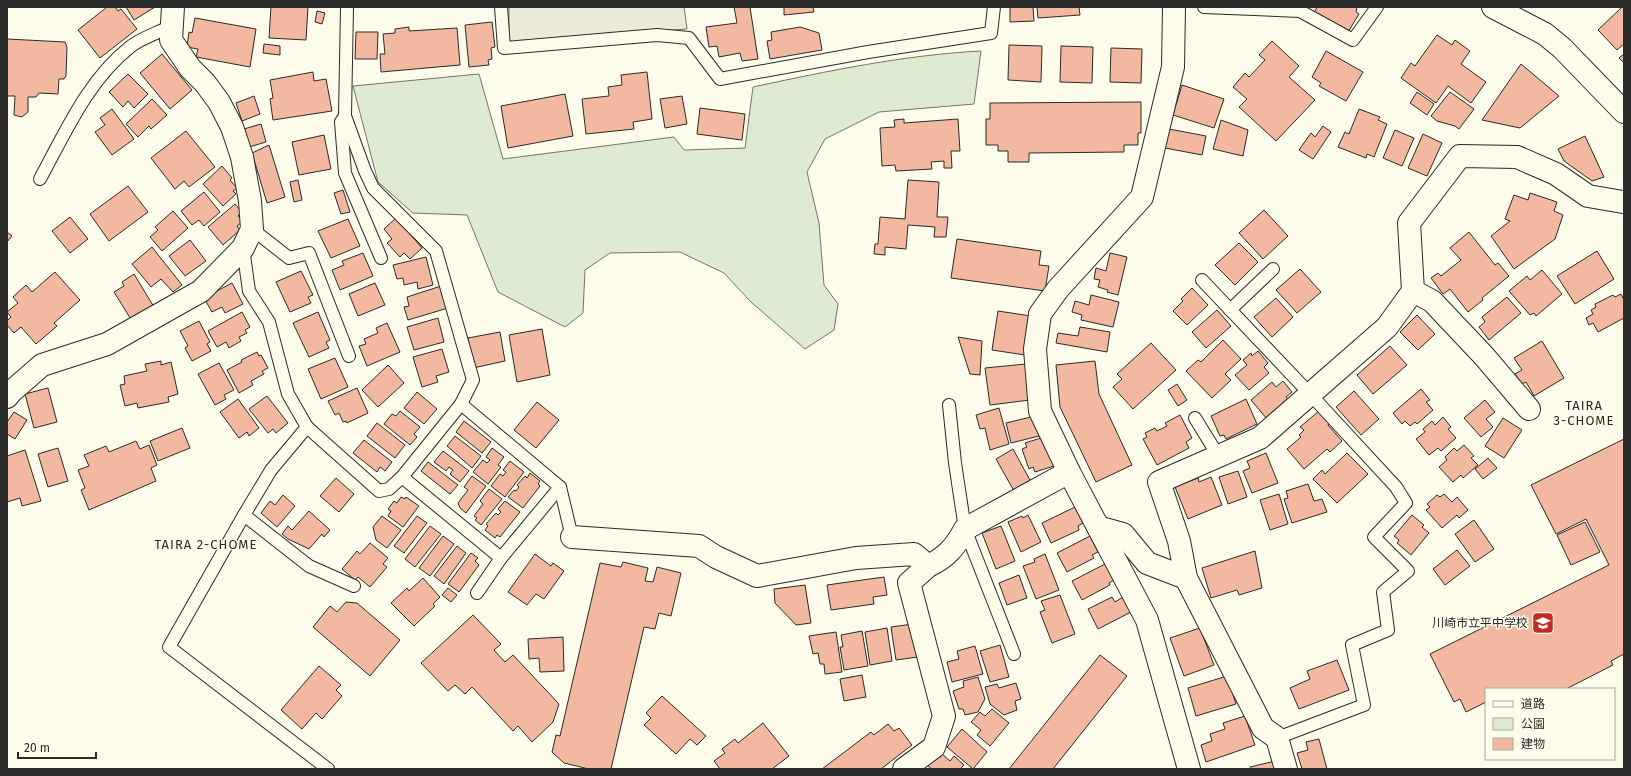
<svg xmlns="http://www.w3.org/2000/svg" width="1631" height="776" viewBox="0 0 1631 776" font-family="'Fira Sans','Noto Sans JP',sans-serif">
<rect width="100%" height="100%" fill="#fdfbea"/>
<path fill="#deebd1" stroke="#74746e" d="M981 51 974 104 879 112 825 139 807 172 819 223 824 285 838 304 834 330 805 349 751 302 724 273 680 252 610 253 585 270 583 313 565 327 498 292 467 215 413 213 378 182 353 86 479 74 503 159 674 137 684 150 745 148 753 87C828 71 904 55 981 51Z"/>
<path fill="#eceadb" stroke="#74746e" d="M509 7H684L687 29 509 42Z"/>
<g fill="#f2b8a0" stroke="#2b2b2b">
<path d="M107 7H115L118 11 121 9 137 29 100 58 78 30Z"/>
<path d="M126 7H155L134 20Z"/>
<path d="M271 7H308L306 40 269 38Z"/>
<path d="M734 7H750L758 59 742 61 740 53 719 57 717 46 709 47 706 27 737 23Z"/>
<path d="M784 7H813L814 12 784 15Z"/>
<path d="M1010 7H1033L1034 21 1010 22Z"/>
<path d="M1037 7H1079L1080 15 1038 18Z"/>
<path d="M1317 7H1357L1356 12 1359 14 1348 32 1314 13Z"/>
<path d="M1622 7H1624V44L1617 50 1598 30Z"/>
<path d="M317 11 325 13 322 24 315 22Z"/>
<path d="M195 18 256 29 250 67 196 57 198 49 187 47 189 32 192 33Z"/>
<path d="M492 22 495 47 491 48 492 59 488 60 489 65 469 67 465 25Z"/>
<path d="M409 27V31L457 28 460 65 381 72 380 54H385L383 34 395 33V29Z"/>
<path d="M800 27 819 33 822 50 770 59 767 41 772 40 771 32Z"/>
<path d="M356 32H378L377 59H355Z"/>
<path d="M1437 35 1452 45 1455 40 1470 51 1461 64 1486 82 1471 103 1448 86 1436 103 1401 78 1411 63 1415 66Z"/>
<path d="M7 39 65 42 67 47 66 76 64 79H59L58 94 39 93 36 97H28V112L22 117 14 115 15 96H7Z"/>
<path d="M1272 41 1299 66 1289 77 1315 100 1276 141 1239 107 1247 99 1233 87 1245 73 1249 77 1265 60 1259 55Z"/>
<path d="M264 44 280 46V55L263 53Z"/>
<path d="M1009 45 1042 46 1041 82 1008 80Z"/>
<path d="M1061 46 1093 47 1092 83 1060 82Z"/>
<path d="M1111 48 1142 49 1141 83 1110 82Z"/>
<path d="M1326 51 1363 72 1346 101 1319 86 1321 83 1312 77Z"/>
<path d="M162 54 192 90 170 109 140 73Z"/>
<path d="M1624 54V63L1619 58Z"/>
<path d="M1521 64 1559 96 1520 128 1482 120Z"/>
<path d="M313 72 314 81 326 79 332 111 273 120 270 99 273 98 270 80Z"/>
<path d="M647 72 652 119 633 122 634 129 586 134 582 99 609 96 608 87 622 85 621 75Z"/>
<path d="M128 74 148 94 134 108 128 101 123 107 109 92Z"/>
<path d="M1182 85 1224 99 1214 128 1173 115Z"/>
<path d="M1417 92 1434 104 1427 115 1410 103Z"/>
<path d="M1450 92 1474 109 1459 129 1455 126 1437 121 1431 116Z"/>
<path d="M565 94 573 136 508 148 501 106Z"/>
<path d="M254 96 260 114 242 121 236 103Z"/>
<path d="M682 96 687 124 665 128 660 99Z"/>
<path d="M152 99 167 115 151 129 149 126 138 137 126 124Z"/>
<path d="M1141 102V133H1138V145H1124V152L1029 153V162H1008V151H998V145H986V119H990V103Z"/>
<path d="M700 108 745 114 742 140 697 134Z"/>
<path d="M112 109 134 139 112 155 95 132 105 125 100 118Z"/>
<path d="M1359 109 1380 117 1378 120 1387 124 1374 157 1367 154 1366 158 1338 147 1345 132 1349 134Z"/>
<path d="M904 119V123L958 119 960 151H951L952 168H944V161L931 162 932 169 896 171 895 165 882 166 880 128 895 127 894 120Z"/>
<path d="M1221 120 1248 130 1243 156 1213 149Z"/>
<path d="M261 124 266 142 249 147 244 129Z"/>
<path d="M1323 126 1331 132 1313 159 1299 150 1311 133 1315 137Z"/>
<path d="M1169 129 1206 136 1202 155 1165 148Z"/>
<path d="M1395 130 1414 138 1402 166 1383 158Z"/>
<path d="M186 131 215 167 189 187 184 181 175 189 151 158Z"/>
<path d="M1423 134 1442 143 1427 176 1408 168Z"/>
<path d="M324 135 331 169 299 175 292 142Z"/>
<path d="M1585 136 1604 177 1592 181 1564 161 1558 149Z"/>
<path d="M269 145 285 197 267 203 252 153Z"/>
<path d="M222 166 232 178 230 180 237 188 233 191 236 194 223 206 203 184Z"/>
<path d="M298 180 302 200 294 202 290 182Z"/>
<path d="M908 180 939 182 937 217H948L946 237H934L935 227 908 225 906 249 885 247V255L874 254 875 244H878L880 217 905 219Z"/>
<path d="M128 186 148 212 109 241 90 214Z"/>
<path d="M343 190 350 212 341 214 334 193Z"/>
<path d="M204 192 220 212 204 226 199 220 192 225 181 211Z"/>
<path d="M1530 193 1557 202 1554 211 1563 215 1555 239 1514 269 1491 236 1510 221 1505 219 1514 195 1528 200Z"/>
<path d="M235 204 242 212 238 216 243 221 237 226 240 230 223 245 208 227Z"/>
<path d="M1264 210 1288 236 1263 259 1239 233Z"/>
<path d="M173 211 188 228 162 251 150 237 158 230 155 227Z"/>
<path d="M70 217 88 239 70 253 52 231Z"/>
<path d="M396 218 422 248 410 259 404 253 400 257 387 243 392 239 384 229Z"/>
<path d="M348 219 360 246 331 258 318 231Z"/>
<path d="M7 232 12 236 7 242Z"/>
<path d="M1469 232 1495 265 1498 263 1509 276 1482 298 1483 300 1468 312 1450 289 1443 294 1431 278 1438 273 1441 276 1461 260 1450 248Z"/>
<path d="M957 239 1041 251 1039 265 1049 266 1045 291 951 278Z"/>
<path d="M190 240 206 261 185 276 169 256Z"/>
<path d="M1239 243 1258 262 1235 285 1215 265Z"/>
<path d="M152 247 182 285 173 292 161 279 151 287 132 264Z"/>
<path d="M1597 251 1614 279 1575 304 1557 276Z"/>
<path d="M363 253 373 276 340 290 332 270 344 265 342 261Z"/>
<path d="M1110 253 1127 257 1118 295 1107 292 1108 290 1098 287 1100 280 1094 279 1096 268 1106 271Z"/>
<path d="M426 257 433 285 418 289 417 282 404 285 403 278 397 279 393 265Z"/>
<path d="M1300 269 1321 292 1297 313 1276 290Z"/>
<path d="M1542 270 1562 294 1536 316 1534 313 1530 315 1509 291 1527 276 1530 280Z"/>
<path d="M301 271 313 295 308 297 311 303 290 312 276 282Z"/>
<path d="M55 272 80 300 54 323 57 326 36 344 21 327 14 333 7 325V321L11 317 7 312 18 303 13 297 26 285 32 292Z"/>
<path d="M134 274 154 307 132 321 114 292 124 286 122 282Z"/>
<path d="M232 283 243 304 225 313 222 307 212 312 204 298Z"/>
<path d="M375 283 385 305 358 316 349 294Z"/>
<path d="M441 286 448 308 408 320 404 307 409 306 407 297Z"/>
<path d="M1192 288 1208 305 1187 325 1173 311 1183 301 1181 299Z"/>
<path d="M1621 294 1624 300V318L1598 332 1593 323 1589 325 1586 318 1593 314 1591 310 1596 307 1595 304 1613 295 1615 297Z"/>
<path d="M1091 295 1119 302 1113 327 1081 320 1082 315 1072 312 1075 301 1089 305Z"/>
<path d="M1507 297 1521 313 1489 340 1479 327 1485 322 1482 317Z"/>
<path d="M1276 298 1293 317 1272 337 1254 317Z"/>
<path d="M1217 310 1231 326 1206 348 1192 332Z"/>
<path d="M998 311 1031 316 1025 355 992 350Z"/>
<path d="M242 312 250 327 245 330 247 333 239 337 241 341 229 348 226 342 217 347 208 331Z"/>
<path d="M318 312 330 340 326 342 329 348 309 357 293 323Z"/>
<path d="M1417 315 1435 334 1418 350 1400 332Z"/>
<path d="M438 318 444 342 414 350 407 327Z"/>
<path d="M199 321 210 342 207 344 211 351 192 361 185 348 188 346 180 331Z"/>
<path d="M387 323 400 352 367 366 359 346 366 344 364 339 378 333 376 328Z"/>
<path d="M1080 327 1110 332 1107 352 1056 343 1058 333 1078 336Z"/>
<path d="M542 329 550 375 517 382 509 335Z"/>
<path d="M500 332 505 361 473 368 468 338Z"/>
<path d="M958 337 982 341 980 375 970 374Z"/>
<path d="M1223 340 1241 359 1225 374 1231 380 1212 398 1186 371 1198 360 1201 362Z"/>
<path d="M1542 341 1564 378 1534 396 1526 382 1522 384 1515 374 1522 370 1514 358Z"/>
<path d="M1151 343 1176 370 1133 409 1113 387 1122 379 1117 374Z"/>
<path d="M1390 346 1407 365 1373 394 1357 375Z"/>
<path d="M442 349 449 372 436 376 438 382 422 387 413 357Z"/>
<path d="M1258 351 1268 363 1264 367 1269 373 1249 390 1235 375 1247 365 1243 360 1251 353 1252 356Z"/>
<path d="M257 352 259 356 261 355 268 368 262 371 264 374 251 381 253 385 239 393 227 370 242 362 241 360Z"/>
<path d="M335 358 348 387 321 399 308 369Z"/>
<path d="M161 361V365L171 362 178 394 168 397 169 402 138 408 137 403 125 406 120 385 125 384 124 376 147 371 145 364Z"/>
<path d="M1095 361 1099 394 1132 465 1096 482 1060 407 1056 365Z"/>
<path d="M219 363 234 390 224 395 226 399 215 405 198 374Z"/>
<path d="M1026 364 1030 400 990 405 985 368Z"/>
<path d="M388 365 404 383 378 407 362 390Z"/>
<path d="M1283 381 1292 392 1286 397 1289 400 1267 419 1251 400 1272 382 1276 387Z"/>
<path d="M1177 384 1187 400 1178 406 1168 390Z"/>
<path d="M48 388 57 422 34 428 25 394Z"/>
<path d="M357 388 368 413 347 423 346 421 343 422 339 413 335 415 328 401Z"/>
<path d="M1421 389 1430 400 1426 402 1433 410 1417 424 1415 422 1410 426 1405 421 1402 424 1393 413Z"/>
<path d="M1354 391 1379 419 1361 435 1336 407Z"/>
<path d="M417 392 437 409 424 424 404 408Z"/>
<path d="M267 396 288 423 276 433 273 429 268 433 249 409Z"/>
<path d="M238 399 259 428 249 436 247 432 239 438 220 412Z"/>
<path d="M1246 399 1257 424 1226 439 1224 435 1220 436 1211 416Z"/>
<path d="M1485 400 1495 412 1486 419 1493 427 1481 437 1464 418Z"/>
<path d="M537 402 559 420 536 448 514 430Z"/>
<path d="M999 408 1009 444 990 450 985 428 980 429 976 415Z"/>
<path d="M400 411 420 427 414 434 417 437 410 445 384 424 392 414 396 416Z"/>
<path d="M1319 411 1329 423 1328 425 1342 441 1330 452 1327 449 1304 469 1287 449 1301 437 1299 435 1304 430 1300 427Z"/>
<path d="M14 412 27 420 15 439 7 434V422Z"/>
<path d="M1180 415 1192 438 1186 442 1189 448 1157 465 1143 439 1147 437 1145 433 1155 428 1157 431 1167 426 1165 423Z"/>
<path d="M1035 416 1043 435 1011 443 1006 423Z"/>
<path d="M1443 417 1451 427 1448 429 1456 438 1441 451 1438 448 1429 455 1416 439 1425 432 1423 429 1432 421 1435 425Z"/>
<path d="M1503 418 1522 430 1504 458 1485 446Z"/>
<path d="M464 421 491 442 482 453 456 432Z"/>
<path d="M377 423 405 445 395 458 367 436Z"/>
<path d="M182 428 190 448 158 461 150 441Z"/>
<path d="M455 436 481 456 472 468 447 446Z"/>
<path d="M1044 437 1054 466 1035 472 1033 467 1029 469 1022 449 1027 447 1025 443Z"/>
<path d="M1624 439V654L1611 661 1613 665 1566 689H1486V702L1466 712 1460 699 1454 702 1430 654 1609 565 1586 519 1556 534 1531 485Z"/>
<path d="M364 440 392 462 385 471 380 467 377 472 353 453Z"/>
<path d="M136 441 140 449 149 445 157 465 151 468 156 481 89 510 81 490 85 488 78 470 89 466 84 455 106 446 109 452Z"/>
<path d="M1464 445 1474 456 1471 458 1478 465 1463 478 1461 475 1453 482 1439 467 1447 460 1445 457 1454 448 1457 451Z"/>
<path d="M58 448 68 481 48 487 38 454Z"/>
<path d="M492 448 504 457 498 465 501 467 488 484 473 472 483 460 487 463 490 460 486 457Z"/>
<path d="M1013 449 1031 482 1014 491 996 459Z"/>
<path d="M25 450 41 501 22 506 20 498 7 502V456Z"/>
<path d="M443 451 469 471 460 482 450 474 453 470 449 467 446 471 434 462Z"/>
<path d="M1266 453 1278 483 1252 493 1243 471 1250 468 1247 461Z"/>
<path d="M1347 453 1368 474 1337 503 1313 479 1322 470 1325 474Z"/>
<path d="M1488 458 1497 468 1483 479 1475 469Z"/>
<path d="M510 461 524 472 505 497 491 486 500 474 503 476 506 472 503 470Z"/>
<path d="M428 462 458 485 450 494 421 471Z"/>
<path d="M1238 471 1247 497 1228 504 1219 477Z"/>
<path d="M530 473 540 481 538 484 540 486 523 508 508 497 514 490 516 491 519 487 517 485 525 476 527 478Z"/>
<path d="M472 476 486 486 466 513 460 508 458 503 468 490 464 487Z"/>
<path d="M1211 477 1222 505 1188 519 1175 487 1198 478 1199 482Z"/>
<path d="M336 478 354 494 339 512 320 496Z"/>
<path d="M1308 484 1314 501 1322 499 1327 512 1292 523 1284 499 1288 498 1286 491Z"/>
<path d="M489 489 502 499 481 525 475 520 477 518 474 516 483 504 480 501Z"/>
<path d="M1279 494 1288 524 1270 530 1260 500Z"/>
<path d="M1444 494 1452 502 1457 497 1468 510 1459 518 1457 515 1442 528 1426 510 1430 507 1427 504 1437 495 1440 497Z"/>
<path d="M283 495 295 506 277 527 261 513 270 501 275 505Z"/>
<path d="M401 497 405 499 406 497 419 506 403 527 388 516 391 511 388 509 394 501 397 503Z"/>
<path d="M505 501 520 512 500 537 497 535 495 538 485 530 488 526 486 524 496 513 498 515 501 512 498 509Z"/>
<path d="M1075 507 1083 523 1078 526 1079 530 1051 543 1042 523Z"/>
<path d="M309 511 330 530 324 537 322 534 309 549 288 539 282 534 288 526 292 530Z"/>
<path d="M1028 515 1041 542 1021 552 1008 522 1022 516 1023 518Z"/>
<path d="M1412 515 1424 525 1422 527 1429 533 1411 555 1397 543 1399 540 1394 536Z"/>
<path d="M382 516 401 530 387 548 376 540 373 527Z"/>
<path d="M417 516 427 523 404 553 394 546Z"/>
<path d="M1474 520 1494 549 1475 562 1455 534Z"/>
<path d="M1585 522 1600 552 1571 565 1557 535Z"/>
<path d="M430 526 441 534 415 567 405 559Z"/>
<path d="M1001 526 1015 561 996 569 982 533Z"/>
<path d="M443 536 454 544 430 576 419 568Z"/>
<path d="M1090 536 1098 552 1092 555 1094 558 1067 572 1057 553Z"/>
<path d="M370 543 388 558 383 564 387 567 370 587 358 577 355 580 342 569 357 551 360 554Z"/>
<path d="M457 546 466 553 444 584 434 576Z"/>
<path d="M1457 550 1470 566 1445 585 1433 569Z"/>
<path d="M1255 551 1262 588 1239 595 1237 590 1211 598 1202 568Z"/>
<path d="M471 553 478 558 475 561 479 565 459 592 448 584Z"/>
<path d="M535 554 551 566 553 563 564 571 544 599 536 594 527 605 508 592Z"/>
<path d="M1045 554 1059 590 1036 599 1023 566 1035 562 1034 559Z"/>
<path d="M623 562 648 568 645 581 653 582 657 567 681 573 671 616 659 613 655 629 644 627 611 769H589L564 763 552 752 556 735 560 736 600 563 621 567Z"/>
<path d="M1105 564 1114 580 1109 583 1110 585 1082 600 1072 581Z"/>
<path d="M1019 575 1027 598 1007 605 999 583Z"/>
<path d="M884 577 887 595 873 597 874 604 831 610 827 585Z"/>
<path d="M423 578 440 597 433 604 435 606 414 626 391 603 407 588 409 591Z"/>
<path d="M805 585 811 623 796 625 775 603 774 589Z"/>
<path d="M448 588 457 595 451 602 442 595Z"/>
<path d="M1060 595 1075 634 1052 643 1040 612 1045 610 1041 601Z"/>
<path d="M1112 597 1115 602 1123 597 1131 612 1098 629 1088 609Z"/>
<path d="M346 602 357 603 400 640 370 676 313 627 330 606 337 612Z"/>
<path d="M473 615 501 644 494 650 505 662 513 655 559 704 553 722 532 742 518 726 513 731 472 687 465 694 455 685 448 691 421 663Z"/>
<path d="M913 624 918 657 896 660 891 627Z"/>
<path d="M887 628 892 661 870 665 865 632Z"/>
<path d="M1200 628 1214 665 1184 676 1170 638Z"/>
<path d="M862 631 868 666 844 670 840 647H843L841 635Z"/>
<path d="M836 632 842 672 825 674 824 664H820L818 653 813 654 809 636Z"/>
<path d="M563 637 564 671 540 672 539 658 529 659 528 639Z"/>
<path d="M1000 645 1009 677 990 682 980 651Z"/>
<path d="M975 646 983 674 952 682 947 662 959 659 957 651Z"/>
<path d="M1100 655 1127 676 1053 769H1009Z"/>
<path d="M1337 660 1349 690 1299 709 1290 688 1310 679 1307 671Z"/>
<path d="M319 666 341 685 336 690 342 696 322 719 316 713 302 729 281 710Z"/>
<path d="M862 675 866 697 844 701 840 679Z"/>
<path d="M1227 676 1236 704 1196 716 1188 688Z"/>
<path d="M978 677 985 699 978 712 965 715 963 709H959L953 691 964 687 963 681Z"/>
<path d="M1016 683 1021 699 1015 701 1017 710 1004 715 990 704 985 687 997 684 999 688Z"/>
<path d="M662 696 706 736 697 745 690 739 676 754 644 725 651 718 646 713Z"/>
<path d="M992 709 1009 723 990 746 977 735 981 730 971 722 980 712 985 716Z"/>
<path d="M1245 716 1255 745 1206 762 1201 745 1212 741 1210 734 1225 729 1223 723Z"/>
<path d="M763 723 789 756 772 769H720L714 761 725 753 722 749 735 739 738 743Z"/>
<path d="M888 724 894 731 899 728 912 745 881 769H822L871 732 874 735Z"/>
<path d="M962 729 987 752 973 769 947 747Z"/>
<path d="M1319 739 1327 769H1302L1297 753 1308 750 1306 742Z"/>
<path d="M940 752 950 761 954 756 964 765 960 769H932L928 766Z"/>
<path d="M1275 761 1277 769H1251L1250 767Z"/>
</g>
<g fill="none" stroke-linecap="round" stroke-linejoin="round">
<g stroke="#2b2b2b" stroke-width="14">
<g id="service">
<path d="M347 7 345 116 365 171 373 188 436 251 473 380 461 404"/>
<path d="M501 7 504 48 657 35 689 38 720 79 868 52 991 33 994 7"/>
<path d="M1204 7 1300 11 1353 40 1377 7"/>
<path d="M345 116 341 122 345 173 381 258"/>
<path d="M40 179C65 133 88 80 130 47 141 38 158 33 171 26"/>
<path d="M252 229 289 258 309 253 349 356"/>
<path d="M243 248 249 291 269 322 288 394 307 427 271 470 244 515 309 566 354 586"/>
<path d="M1202 280 1311 395 1396 487 1406 503 1374 537 1408 571 1383 592 1388 630 1352 645 1364 705 1277 738"/>
<path d="M1230 310 1273 269"/>
<path d="M949 405 955 463 965 529 1014 654"/>
<path d="M1195 418 1219 457"/>
<path d="M307 427 379 491 389 489 402 477 461 404 560 487 572 537"/>
<path d="M402 477 501 558"/>
<path d="M244 515 169 647 328 769"/>
<path d="M477 593 501 558 560 487"/>
</g>
</g>
<g stroke="#2b2b2b" stroke-width="24">
<g id="minor">
<path d="M1174 7 1173 67 1142 197 1058 289 1040 314 1035 349 1040 411 1069 472 1147 620 1189 769"/>
<path d="M1413 291 1432 301 1484 356 1529 409"/>
<path d="M7 397 11 392 42 365 107 344 201 291 243 248 252 229 250 201 242 157 232 127 219 102 205 83 190 68 171 40 173 7"/>
<path d="M1098 527 1123 534 1147 563 1186 578"/>
<path d="M572 537 699 546 716 557 757 576 856 558 914 554 928 566C946 558 956 546 965 529L1069 472"/>
<path d="M904 769 934 747 944 716 909 583 928 566"/>
<path d="M1286 769 1277 738 1263 728 1186 578 1179 541 1159 482 1260 438 1387 327 1413 291 1409 223 1460 156 1517 157 1556 174 1588 196 1623 202"/>
</g>
</g>
<g stroke="#2b2b2b" stroke-width="24">
<path id="tertiary" d="M1493 7 1545 34 1562 48 1624 112"/>
</g>
<use href="#service" stroke="#fdfbea" stroke-width="12"/>
<use href="#minor" stroke="#fdfbea" stroke-width="22"/>
<use href="#tertiary" stroke="#fdfbea" stroke-width="22"/>
</g>
<defs>
<g id="school-square" transform="scale(1.15)"><rect x="-9" y="-9" width="18" height="18" rx="4" fill="#c62828" stroke="#fdfbea"/><path d="M0-5L7-2L0 1L-7-2ZM-4 1L0 2.5L4 1V4Q0 6-4 4Z" fill="#fff"/></g>
</defs>
<g fill-rule="evenodd">
<use href="#school-square" x="1543" y="623"/>
</g>
<g text-anchor="middle" stroke-width="3" stroke-linejoin="round" paint-order="stroke">
<g font-size="12" fill="#2b2b2b" stroke="#fdfbea" text-anchor="end">
<text x="1528" y="627">川崎市立平中学校</text>
</g>
<g font-size="13" letter-spacing="1" fill="#2b2b2b" stroke="#fdfbea">
<text x="1584" y="410">TAIRA<tspan x="1584" dy="15">3-CHOME</tspan></text>
<text x="206" y="549">TAIRA 2-CHOME</text>
</g>
</g>
<rect width="1631" height="776" fill="none" stroke="#2b2b2b" stroke-width="16"/>
<rect x="1485" y="688" width="130" height="72" fill="#fdfbea" stroke="#a9a89e"/>
<rect x="1493" y="701" width="20" height="6" fill="#fdfbea" stroke="#a9a89e"/>
<text x="1521" y="708" font-size="12" fill="#2b2b2b">道路</text>
<rect x="1493" y="718" width="20" height="12" fill="#deebd1" stroke="#a9a89e"/>
<text x="1521" y="728" font-size="12" fill="#2b2b2b">公園</text>
<rect x="1493" y="738" width="20" height="12" fill="#f2b8a0" stroke="#a9a89e"/>
<text x="1521" y="748" font-size="12" fill="#2b2b2b">建物</text>
<path d="M18 752v6h78v-6" fill="none" stroke="#2b2b2b" stroke-width="2"/>
<text x="24" y="752" font-size="12" fill="#2b2b2b" stroke="#fdfbea" stroke-width="3" paint-order="stroke">20 m</text>
</svg>
